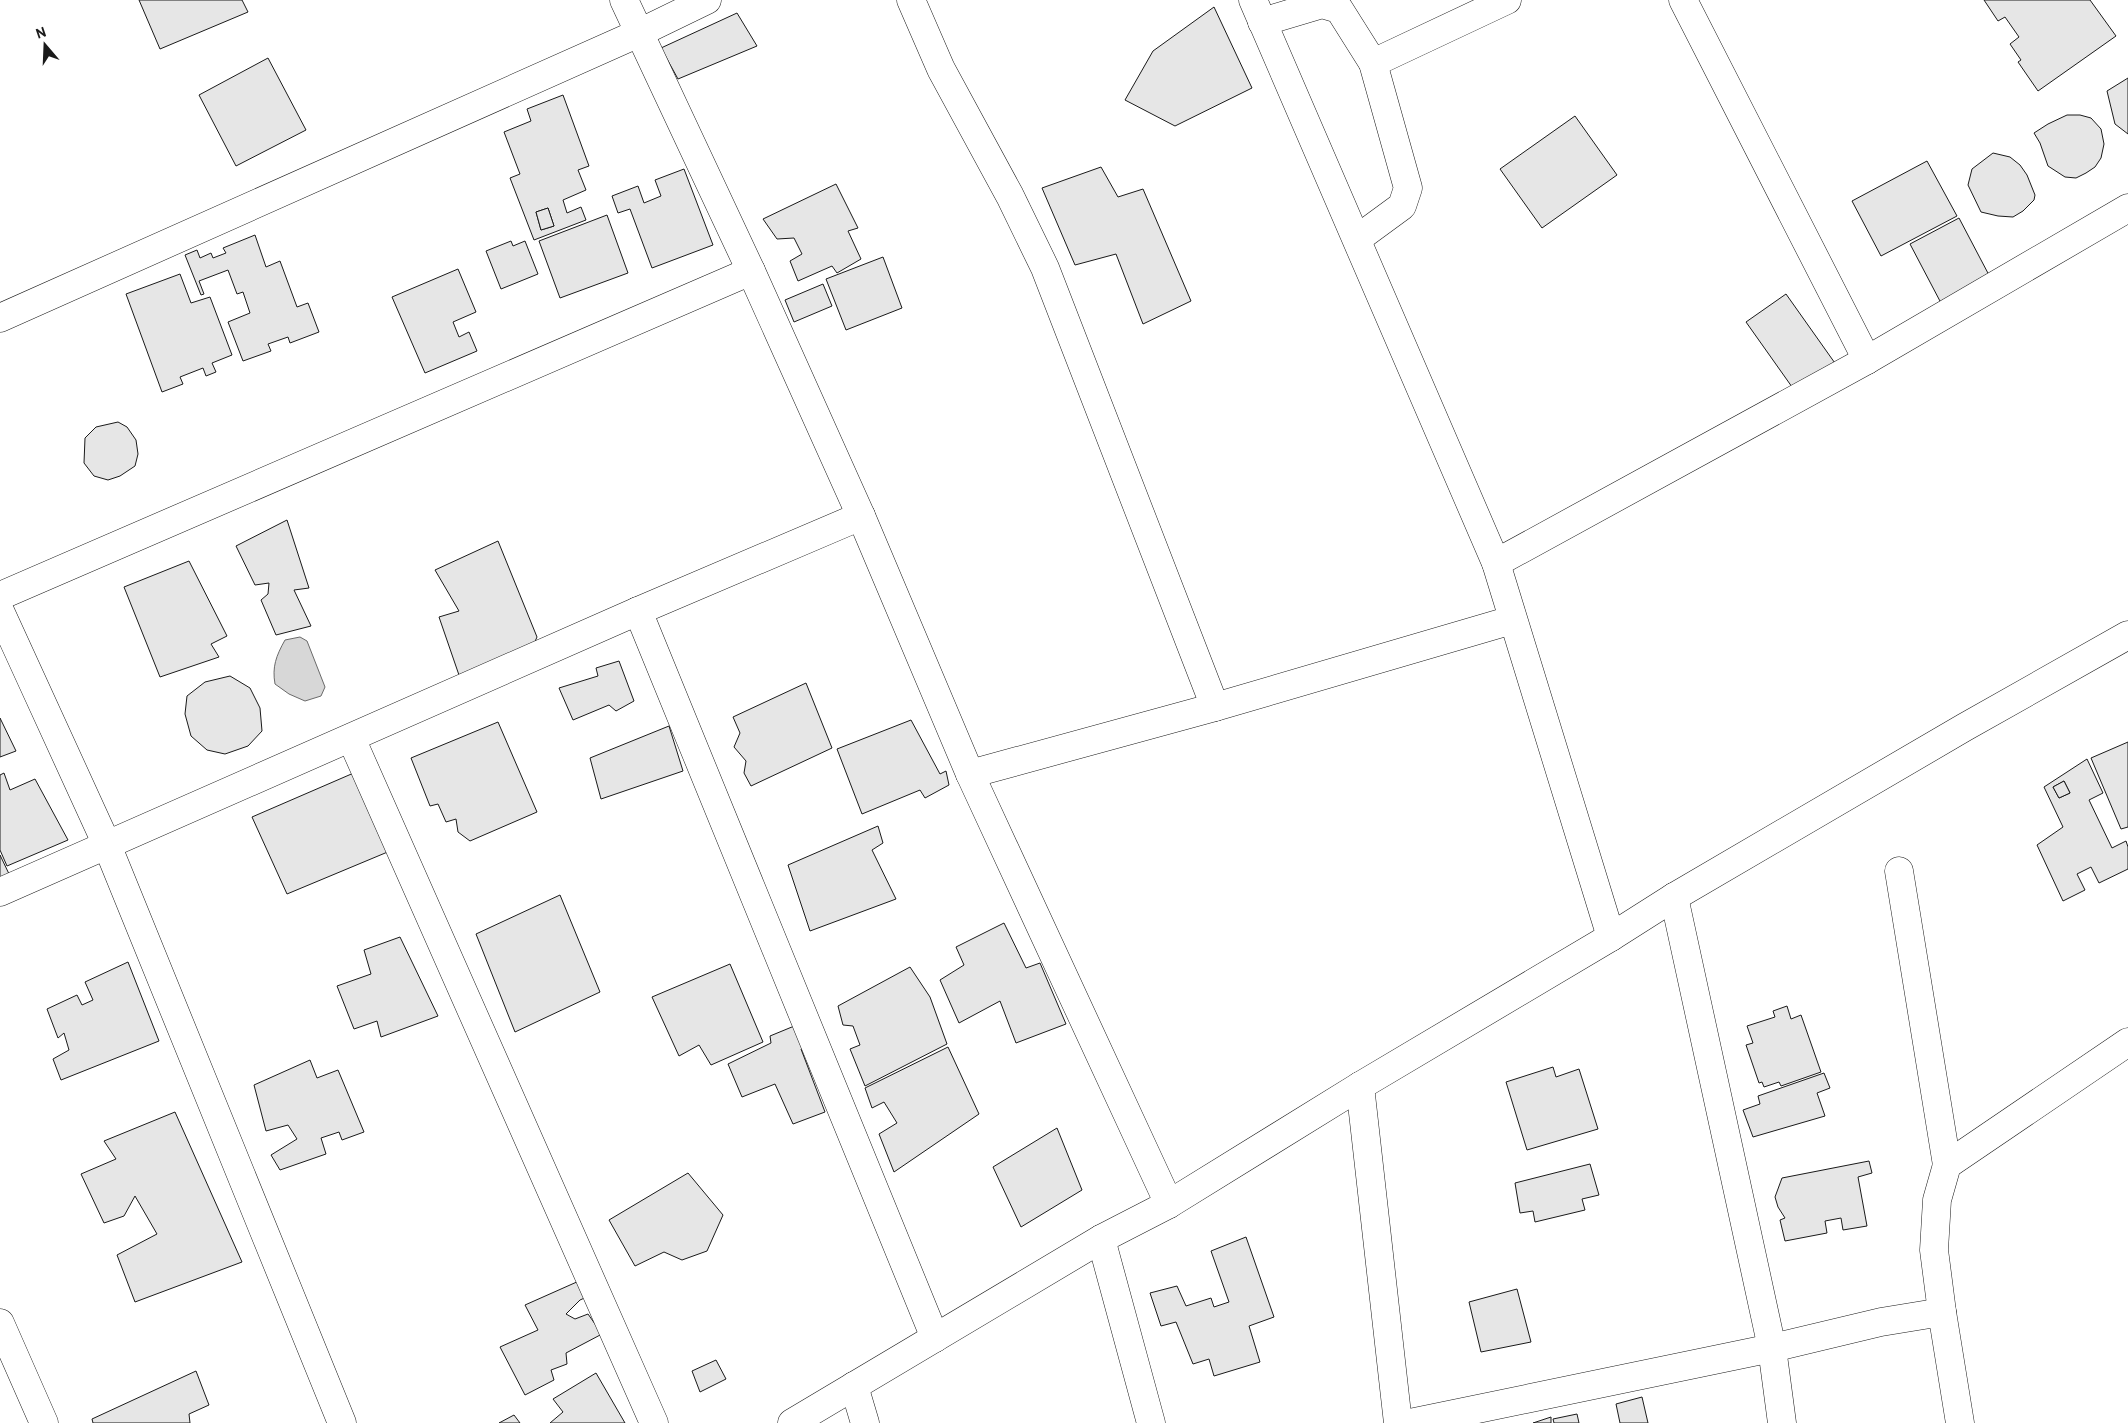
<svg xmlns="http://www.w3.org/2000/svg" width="2128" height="1423" viewBox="0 0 2128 1423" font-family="Overpass,sans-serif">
<rect width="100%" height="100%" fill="#fff"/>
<path fill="#d7d7d7" stroke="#6a6a6a" d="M300 637 307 641 325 687 321 696 305 701 289 694 275 684C272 667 276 656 285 640Z"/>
<g fill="#e6e6e6" stroke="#1a1a1a" fill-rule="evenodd">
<path d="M139 0H242L248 12 160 49Z"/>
<path d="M1984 0H2090L2116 36 2038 91 2018 62 2021 60 2010 44 2019 37 2005 17 1998 21Z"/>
<path d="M1214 7 1252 88 1175 126 1125 100 1153 51Z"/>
<path d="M737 13 757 46 678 79 661 48Z"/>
<path d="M268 58 306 130 236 166 199 95Z"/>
<path d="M2128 78V134L2115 124 2107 91Z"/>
<path d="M563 95 589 166 578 170 586 190 563 200 567 213 581 207 586 220 534 240 510 178 520 174 504 132 531 121 527 109ZM548 208 554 226 541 230 536 212Z"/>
<path d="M2067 115H2080L2091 118 2101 129 2104 144 2101 158 2095 167 2086 173 2076 178 2065 177 2048 166 2040 143 2034 133 2048 124Z"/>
<path d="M1575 116 1617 175 1542 228 1500 169Z"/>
<path d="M1993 153 2010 157 2020 165 2027 175 2035 195 2034 200 2023 211 2013 217 1998 216 1981 212 1968 185 1972 169Z"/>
<path d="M1927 161 1957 216 1881 256 1852 201Z"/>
<path d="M1101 167 1118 197 1143 189 1191 301 1143 324 1116 254 1075 265 1042 188Z"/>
<path d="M684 169 713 245 652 268 630 209 618 213 612 196 638 186 644 203 661 196 655 180Z"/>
<path d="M836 184 858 228 848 231 861 259 837 273 832 266 798 281 790 261 802 254 794 238 777 239 763 219Z"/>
<path d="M548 208 554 226 541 230 536 212Z"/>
<path d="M607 215 628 273 560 298 539 241Z"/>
<path d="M1959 218 1990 277 1941 303 1910 244Z"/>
<path d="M255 235 266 267 280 261 297 307 308 303 319 332 290 343 288 337 268 344 271 351 243 361 228 322 250 313 243 292 237 294 228 270 199 281 204 294 201 295 185 255 197 250 200 258 211 253 213 258 226 253 223 248Z"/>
<path d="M511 241 513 246 525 241 538 274 501 289 486 251Z"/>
<path d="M883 257 902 308 846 330 826 279Z"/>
<path d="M458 269 476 312 453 322 459 337 469 332 477 351 425 373 392 297Z"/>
<path d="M180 274 191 303 210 297 232 355 212 363 216 372 206 376 203 368 180 377 183 384 162 392 126 294Z"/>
<path d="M823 284 832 306 794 322 785 300Z"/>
<path d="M1786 294 1837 366 1797 394 1746 322Z"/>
<path d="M118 422 127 427 136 440 138 454 135 466 120 476 108 480 94 476 84 463 85 438 96 427Z"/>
<path d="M287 520 309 588 294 590 311 626 276 635 261 600 268 594 269 583 255 585 236 546Z"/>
<path d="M498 541 537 637 533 646 460 678 439 617 459 611 435 570Z"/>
<path d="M189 561 227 636 211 644 219 657 160 677 124 587Z"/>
<path d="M619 661 634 701 616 711 609 705 573 720 559 688 598 676 596 668Z"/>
<path d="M230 676 250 688 260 708 262 731 248 746 225 754 207 750 191 736 185 714 187 696 205 682Z"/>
<path d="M806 683 832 748 751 786 744 773 746 761 734 747 740 733 733 717Z"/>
<path d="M0 718 16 751 0 757Z"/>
<path d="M911 720 940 774 946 771 949 785 925 798 920 790 862 814 837 749Z"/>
<path d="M498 722 537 812 470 841 458 832 456 819 446 822 438 804 430 806 411 758Z"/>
<path d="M669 726 683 771 601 799 590 758Z"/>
<path d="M2128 742V827L2121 829 2091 758Z"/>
<path d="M2087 759 2103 793 2089 800 2112 848 2126 841 2128 847V869L2099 883 2091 867 2077 874 2085 890 2063 901 2037 845 2063 827 2044 787ZM2064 781 2070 793 2059 798 2053 787Z"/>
<path d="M356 772 390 851 287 894 252 817Z"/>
<path d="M4 773 10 790 35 779 68 840 7 866 0 850V775Z"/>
<path d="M2064 781 2070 793 2059 798 2053 787Z"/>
<path d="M878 826 883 843 872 850 896 899 810 931 788 865Z"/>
<path d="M0 855 10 876 0 880Z"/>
<path d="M560 895 600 992 515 1032 476 934Z"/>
<path d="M1004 923 1026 968 1040 963 1066 1024 1016 1043 1000 1001 959 1023 940 980 964 965 956 947Z"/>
<path d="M400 937 438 1016 381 1037 377 1021 354 1029 337 986 371 974 364 950Z"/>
<path d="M128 962 159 1041 61 1080 53 1059 69 1050 64 1033 58 1038 47 1009 77 995 82 1005 93 1000 85 982Z"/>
<path d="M730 964 763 1042 711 1065 699 1045 679 1056 652 997Z"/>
<path d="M910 967 930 997 947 1044 865 1086 850 1049 860 1045 853 1026 843 1025 838 1006Z"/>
<path d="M1787 1006 1791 1019 1801 1015 1821 1072 1781 1086 1779 1082 1764 1087 1762 1082 1759 1083 1746 1045 1753 1043 1747 1026 1775 1017 1773 1011Z"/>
<path d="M804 1022 811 1042 801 1049 825 1112 793 1124 775 1084 742 1097 728 1064 771 1043 770 1036Z"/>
<path d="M948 1047 979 1114 894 1172 879 1134 897 1123 884 1102 872 1108 865 1088Z"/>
<path d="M310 1060 317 1078 338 1070 364 1132 342 1140 339 1132 321 1138 326 1154 280 1170 271 1155 297 1139 288 1125 266 1131 254 1085Z"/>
<path d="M1553 1067 1556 1077 1579 1069 1598 1129 1527 1150 1506 1082Z"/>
<path d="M1824 1073 1830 1088 1817 1093 1825 1116 1753 1137 1743 1110 1760 1104 1758 1096Z"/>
<path d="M175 1112 242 1262 135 1302 117 1255 157 1234 135 1196 124 1216 104 1223 81 1174 116 1159 104 1141Z"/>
<path d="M1057 1128 1082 1190 1021 1227 993 1167Z"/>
<path d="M1869 1161 1872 1173 1858 1177 1867 1226 1843 1230 1841 1218 1825 1221 1827 1233 1785 1241 1780 1220 1785 1218 1778 1207 1775 1197 1782 1178Z"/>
<path d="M1590 1164 1599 1195 1582 1199 1585 1210 1535 1222 1533 1211 1520 1213 1515 1183Z"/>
<path d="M688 1173 723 1215 707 1251 682 1260 664 1252 635 1266 609 1220Z"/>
<path d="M1246 1237 1274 1317 1249 1326 1260 1362 1214 1376 1209 1359 1193 1364 1176 1322 1161 1326 1150 1293 1177 1286 1186 1306 1211 1298 1214 1307 1229 1302 1211 1251Z"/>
<path d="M579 1281 589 1296 580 1300 566 1314 575 1319 588 1314 602 1334 566 1353 567 1364 551 1370 554 1380 525 1395 500 1347 538 1330 525 1305Z"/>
<path d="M1517 1289 1531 1342 1481 1352 1469 1302Z"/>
<path d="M716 1360 726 1379 700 1392 692 1371Z"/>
<path d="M196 1371 209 1405 189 1414 190 1423H93L92 1419Z"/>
<path d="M596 1373 625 1423H550L563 1412 553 1399Z"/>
<path d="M1642 1397 1648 1423H1620L1616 1404Z"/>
<path d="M1577 1414 1579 1423H1554L1553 1419Z"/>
<path d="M514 1415 520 1423H499Z"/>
<path d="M1551 1417V1423H1533Z"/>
</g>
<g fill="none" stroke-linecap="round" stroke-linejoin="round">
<g stroke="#1a1a1a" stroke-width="29">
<g id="street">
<path d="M624 0 751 271 861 516 970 774 1169 1204"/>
<path d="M911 0 941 69 1010 196 1045 268 1215 707"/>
<path d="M1253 0 1496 563 1611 937"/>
<path d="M1683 0 1867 360"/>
<path d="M1262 22 1322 4 1339 9 1373 63 1408 188 1402 206 1357 239"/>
<path d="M1373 63 1507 0"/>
<path d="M0 318 639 33 707 0"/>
<path d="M1496 563 1867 360 2128 208"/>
<path d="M0 596 751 271"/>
<path d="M0 611 107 845 342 1423"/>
<path d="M638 611 935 1338"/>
<path d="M351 738 654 1423"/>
<path d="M970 774 1215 707 1512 620"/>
<path d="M1899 871 1947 1165"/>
<path d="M0 892 638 611 861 516"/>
<path d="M1674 897 1772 1348 1782 1423"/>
<path d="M1360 1086 1398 1423"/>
<path d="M1101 1239 1151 1423"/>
<path d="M1942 1312 1934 1250 1937 1200 1947 1165 2128 1042"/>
<path d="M0 1323 44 1423"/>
<path d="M854 1386 865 1423"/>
<path d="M792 1423 1101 1239 1169 1204 1360 1086 1611 937 1674 897 1965 727 2128 635"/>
<path d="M1410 1423 1772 1348 1881 1322 1942 1312 1960 1423"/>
</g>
</g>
<use href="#street" stroke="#fff" stroke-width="28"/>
</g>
<g transform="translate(45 45) rotate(341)" stroke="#ffffff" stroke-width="4" paint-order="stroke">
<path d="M0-4L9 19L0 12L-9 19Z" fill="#1a1a1a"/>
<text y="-8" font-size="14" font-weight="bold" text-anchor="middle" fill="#1a1a1a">N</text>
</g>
</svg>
